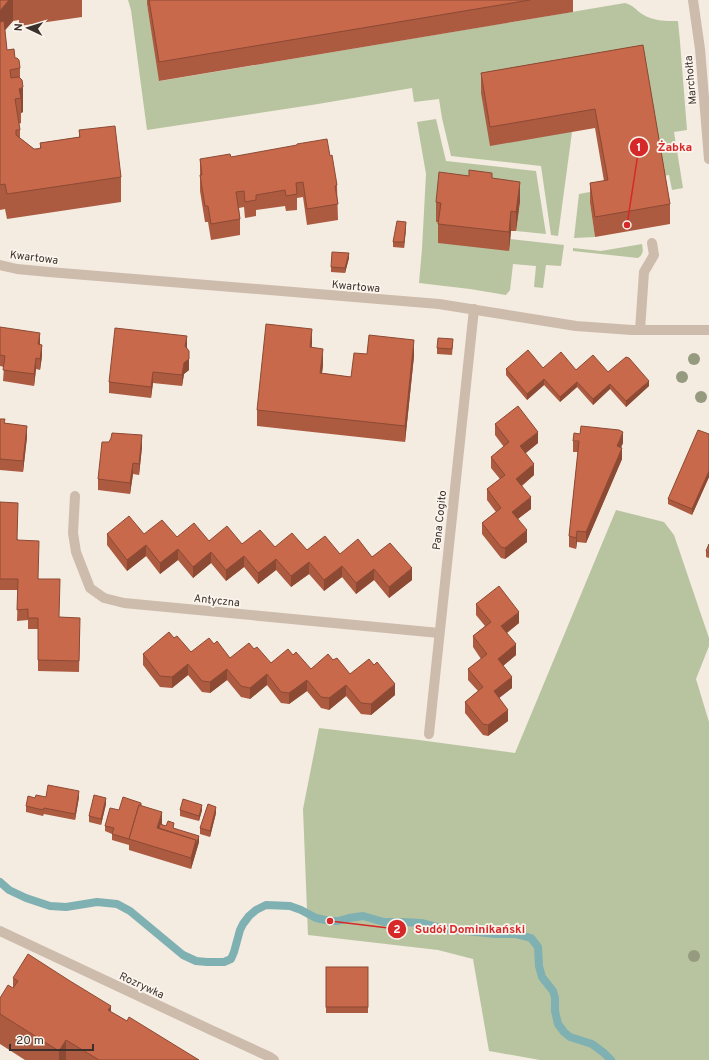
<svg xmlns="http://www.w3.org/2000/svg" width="709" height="1060" viewBox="0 0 709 1060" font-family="Overpass,sans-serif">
<rect width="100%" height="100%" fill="#f4ebe1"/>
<g fill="#b8c4a0">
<path d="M128 0H172L147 4 160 81 625 3C633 5 636 10 642 14 652 21 666 21 678 21L680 42 687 130 674 132 683 188 672 190 669 175 662 176 643 65 572 132 558 236 551 235 541 166 451 156 442 118 439 99 414 102 412 88 318 104 147 130 131 10Z"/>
<path d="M436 119 446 161 536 171 546 234 516 231 520 201 436 221 441 222 509 251 510 239 564 245 561 266 546 265 543 288 534 287 536 266 513 264 510 290 506 295 470 289 419 283 422 249 426 174 417 122Z"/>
<path d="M606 189 590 203 595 237 574 238 579 194Z"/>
<path d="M642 244C643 250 644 254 638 258L573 251V248L601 251Z"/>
<path d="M616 510 664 522 674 535 709 638V646L696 679 709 722V1060H540L489 1051 473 959 438 950 308 935 303 809 319 728 419 740 515 753Z"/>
</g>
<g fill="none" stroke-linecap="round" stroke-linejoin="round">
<path stroke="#7fb0b2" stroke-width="8" d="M0 882 9 890 26 898 50 906 66 907 97 902 117 904 130 911 183 955 196 961 207 962H224L231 959 234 952 240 930 243 924 249 916 256 910 266 905 290 906 301 910 316 918 330 921H338L349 918 363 916 384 922H402L421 923 445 929 496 934H516L524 936 531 938 538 947 539 966 542 977 553 991 555 998V1011L558 1024 564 1032 570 1037 592 1044 604 1053 611 1060"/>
<g stroke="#cdbbac" stroke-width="10">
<path d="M640 330 644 272 654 255 652 243"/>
<path d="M75 496 73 533 76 552 90 588 104 598 124 603 439 633"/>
</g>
<g stroke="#cdbbac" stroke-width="10">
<path d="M693 0 700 49 709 159"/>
<path d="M0 265 17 269 49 272 439 304 576 326 632 330H709"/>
<path d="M429 734 474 309"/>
<path d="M0 931 211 1030 270 1057 274 1060"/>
</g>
</g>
<g fill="#969b7f">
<circle cx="694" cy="359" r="6"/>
<circle cx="682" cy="377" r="6"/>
<circle cx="701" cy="397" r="6"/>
<circle cx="694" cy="956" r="6"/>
</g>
<g fill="#ac5a40">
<path d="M0 0H82V17L19 26V20L13 21 5 30 7 50 15 58 20 68V78L23 112 21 113V123L19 124 20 130V138L34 149 40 148V143L79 137V130L121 177V202L7 219 5 209 0 210Z"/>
<path d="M147 0H573V12L159 81 147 4Z"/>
<path d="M643 45 670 204V224L595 237 590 203V183L604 181 595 128 490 146 481 93V73Z"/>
<path d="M330 156 337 185 338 220 307 225 303 197 297 198V210L286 211 285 206 256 210V216L245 218 244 207 239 208 240 219V235L211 240 208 222H205L200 191V159L231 157Z"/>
<path d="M492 178 520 201 516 231H511L509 251 438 243V222H436V202Z"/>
<path d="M406 228 404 248 393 247V242Z"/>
<path d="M349 258 345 273 331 272V267Z"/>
<path d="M0 327 40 345 42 356 40 370 36 369 34 386 3 381 4 367 0 366Z"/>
<path d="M312 344 311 348 323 365 322 373 351 377 367 354 414 356 405 442 257 426V410Z"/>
<path d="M453 344 452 355 437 354V348Z"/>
<path d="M187 347 189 362V370L184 374 182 386 153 383 151 398 109 393V382Z"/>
<path d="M543 368 608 372 649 386 626 407 610 389 593 405 577 387 560 402 544 385 527 400 506 375V369Z"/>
<path d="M0 419 5 423 27 437 23 472 0 470Z"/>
<path d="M495 424 538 443 525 453 534 475 522 486 531 509 518 519 527 542 505 559 501 558 482 534V523L496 512 487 500V489L500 479 491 468V457L504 447 495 435Z"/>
<path d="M709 434V477L692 515 668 504V499Z"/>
<path d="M573 441 623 443 621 447 622 459 586 543 577 542 576 549 569 547V536L578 452H573Z"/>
<path d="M142 447 139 475 133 474 130 494 98 490V479Z"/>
<path d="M0 502 18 540 59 617 80 629 79 672 38 671V629H28V620L17 621 18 590H0Z"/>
<path d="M107 534H144L372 557 412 580 389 598 374 580 356 594 342 577 324 591 309 574 291 587 276 570 258 584 244 567 226 581 211 563 193 578 178 560 160 574 146 556 127 571 107 545Z"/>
<path d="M709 544V558L706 557V551Z"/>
<path d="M476 604 519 623 507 633 516 655 503 666 512 688 499 698 508 721 488 736 483 735 465 713V702L478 691 468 680V669L481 659 473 647V636L485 626 476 615Z"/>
<path d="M174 638 191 652 214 644 230 658 254 649 271 663 293 655 311 669 333 660 350 674 395 695 371 715 361 714 346 696 329 710 321 708 307 691 289 704 281 703 267 685 250 699 241 697 227 680 210 693 202 692 188 675 172 688 160 687 143 665V654Z"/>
<path d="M46 797H79L75 820 44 814 43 816 26 812V806L35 798Z"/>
<path d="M106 804 101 825 89 822V816Z"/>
<path d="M141 805 162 823 161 825 174 828 199 842 191 869 129 850V845L112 840V834L105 831V826L119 810Z"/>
<path d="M180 810H202L199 821 180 816Z"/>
<path d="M216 813 210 837 200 834V828Z"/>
<rect x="326" y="967" width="42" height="46"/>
<path d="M13 978 111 1012 127 1021 199 1060H25L0 1044V998L13 988Z"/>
</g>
<g fill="#8c4a34">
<path d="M9 0H13V21L0 36V11Z"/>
<path d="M23 87V112L21 113V98L19 89Z"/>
<path d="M520 182V201L516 231V212Z"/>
<path d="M511 211V231L509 251V232Z"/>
<path d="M406 222V228L404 248V242Z"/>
<path d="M349 253V258L345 273V268Z"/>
<path d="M312 329V344L310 363V347Z"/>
<path d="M40 333V344L38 356V344Z"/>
<path d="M187 336V347L185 357V346Z"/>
<path d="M414 340V356L405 442V426Z"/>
<path d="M42 345V356L40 370V359Z"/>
<path d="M323 349V365L320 389V373Z"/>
<path d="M189 351V370L184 374 182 386V375L184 363Z"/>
<path d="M36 358V369L34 386V374Z"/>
<path d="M153 372V383L151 398V387Z"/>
<path d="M544 379V385L527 400V394Z"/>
<path d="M649 381V386L626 407V401Z"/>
<path d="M577 382V387L560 402V397Z"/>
<path d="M610 384V389L593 405V399Z"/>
<path d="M27 426V437L23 472V461Z"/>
<path d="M538 432V443L520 458V446Z"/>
<path d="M623 432V443L617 457V446Z"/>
<path d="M142 435V447L139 475V464Z"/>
<path d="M622 448V459L586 543V532Z"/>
<path d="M133 463V474L130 494V483Z"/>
<path d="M534 464V475L516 490V479Z"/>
<path d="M709 471V477L692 515V509Z"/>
<path d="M531 497V509L512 523V512Z"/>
<path d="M527 530V542L505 559V548Z"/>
<path d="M577 531V542L576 549V538Z"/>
<path d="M146 545V556L127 571V560Z"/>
<path d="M178 549V560L160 574V563Z"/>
<path d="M211 552V563L193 578V567Z"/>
<path d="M244 556V567L226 581V570Z"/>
<path d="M276 559V570L258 584V573Z"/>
<path d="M309 562V574L291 587V576Z"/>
<path d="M342 566V577L324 591V580Z"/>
<path d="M412 568V580L389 598V587Z"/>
<path d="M374 569V580L356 594V583Z"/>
<path d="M519 612V623L501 637V626Z"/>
<path d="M516 644V655L498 670V659Z"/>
<path d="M188 664V675L172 688V677Z"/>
<path d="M227 669V680L210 693V682Z"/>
<path d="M267 674V685L250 699V688Z"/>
<path d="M512 677V688L494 702V691Z"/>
<path d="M307 680V691L289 704V693Z"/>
<path d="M395 684V695L371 715V704Z"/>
<path d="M346 685V696L329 710V698Z"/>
<path d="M508 710V721L488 736V725Z"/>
<path d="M79 791V797L75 820V814Z"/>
<path d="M106 798V804L101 825V819Z"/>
<path d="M202 805V810L199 821V816Z"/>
<path d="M216 807V813L210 837V831Z"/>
<path d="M162 812V823L159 834 157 828Z"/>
<path d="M199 836V842L191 869V858L196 840Z"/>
<path d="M111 1006V1036L108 1010Z"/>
<path d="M66 1040V1060H59V1051Z"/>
</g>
<g fill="#c8694b" stroke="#8c4a34">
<path d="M0 0H9L0 11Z"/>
<path d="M149 0H530L159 62Z"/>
<path d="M4 21 7 50 14 49 15 58H17L19 60 20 68 10 70 11 78 19 77 22 80 23 87 19 89 21 98 15 99 20 130H16V135L34 149H37L41 148 40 143 80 137 79 130 115 126 121 177 7 194 5 184 0 185V22Z"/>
<path d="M643 45 670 204 595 217 590 183 608 180 595 109 490 127 481 73Z"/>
<path d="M327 139 330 156 332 155 337 185 335 186 338 204 307 209 303 182 296 183 297 194 286 196 285 190 256 195V200L245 202 244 191 236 192 240 219 211 224 208 206H205L200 175H202L200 159 230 154 231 157 297 145V144Z"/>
<path d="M469 170 492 173V178L520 182 516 212 511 211 509 232 438 224 441 203 436 202 439 172 469 176Z"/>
<path d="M397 221 406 222 404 242H393Z"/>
<path d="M332 252 349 253 345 268 331 267Z"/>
<path d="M266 324 312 329 310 347 323 349 320 373 351 377 354 353 367 354 369 335 414 340 405 426 257 410Z"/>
<path d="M0 327 40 333 38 344 42 345 40 359 36 358 34 374 3 370 5 356 0 355Z"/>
<path d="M115 328 187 336 185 346 189 351V359L184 363 182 375 153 372 151 387 109 382Z"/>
<path d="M438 338 453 339 452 349 437 348Z"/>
<path d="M528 350 543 368 561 352 576 370 593 355 608 372 626 357 629 358 649 381 626 401 610 384 593 399 577 382 560 397 544 379 527 394 506 369Z"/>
<path d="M518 406 538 432 520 446 534 464 516 479 531 497 512 512 527 530 505 548 501 547 482 523 501 508 487 489 505 475 491 457 509 442 495 424Z"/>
<path d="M0 419H5L4 423 27 426 23 461 0 459Z"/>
<path d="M581 426 619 430 623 432 617 446 622 448 586 532 577 531 576 538 569 536 579 441H573L574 433 580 434Z"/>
<path d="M698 430 709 434V471L692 509 668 499Z"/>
<path d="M112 433 142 435 139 464 133 463 130 483 98 479 102 442H109L111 438Z"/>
<path d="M0 502 18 503 17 540 39 541 38 579H60L59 617 80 618 79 661 38 660V618H28V609L17 610 18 579H0Z"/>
<path d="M129 516 144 534 162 520 177 537 194 523 209 541 227 526 242 544 260 530 275 547 292 533 307 550 325 536 340 554 358 539 372 557 390 543 412 568 389 587 374 569 356 583 342 566 324 580 309 562 291 576 276 559 258 573 244 556 226 570 211 552 193 567 178 549 160 563 146 545 127 560 107 534Z"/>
<path d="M709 544V553L706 551Z"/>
<path d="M499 586 519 612 501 626 516 644 498 659 512 677 494 691 508 710 488 725 483 724 465 702 483 687 468 669 487 654 473 636 491 622 476 604Z"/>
<path d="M169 632 174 638 177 636 191 652 209 638 214 644 217 641 230 658 249 643 254 649 257 647 271 663 288 649 293 655 296 652 311 669 328 654 333 660 337 658 350 674 369 659 374 665 377 662 395 684 371 704 361 703 346 685 329 698 321 697 307 680 289 693 281 692 267 674 250 688 241 686 227 669 210 682 202 681 188 664 172 677 160 676 143 654Z"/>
<path d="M48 785 79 791 75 814 44 808 43 810 26 806 28 796 35 798 36 795 46 797Z"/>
<path d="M94 795 106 798 101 819 89 816Z"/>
<path d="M123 797 141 803V805H139L129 839 112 834 114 828 105 826 110 808 119 810Z"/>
<path d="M183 799 202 805 199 816 180 810Z"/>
<path d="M208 804 216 807 210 831 200 828Z"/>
<path d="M139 805 162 812 157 828 196 840 191 858 129 839Z"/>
<path d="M168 821 174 823 173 828 199 836 196 845V840L159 828 160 824 166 826Z"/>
<path d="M28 954 70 981 111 1006 108 1010 127 1021 129 1017 199 1060H99L66 1040 59 1051 0 1014V998L8 985 13 988 18 981 13 978Z"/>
<rect x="326" y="967" width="42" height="40"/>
</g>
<g text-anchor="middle" stroke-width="3.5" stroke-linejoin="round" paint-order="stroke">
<g font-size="11" fill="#3b302b" stroke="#fbf5ee">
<text transform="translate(690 80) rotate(-95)" y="4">Marchołta</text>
<text transform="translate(34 257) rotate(7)" y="4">Kwartowa</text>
<text transform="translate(356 286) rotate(5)" y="4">Kwartowa</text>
<text transform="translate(439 520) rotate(-84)" y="4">Pana Cogito</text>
<text transform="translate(217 600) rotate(6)" y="4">Antyczna</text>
<text transform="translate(142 985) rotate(25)" y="4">Rozrywka</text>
</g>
</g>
<path fill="none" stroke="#d62828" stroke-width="1.5" d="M627 225L639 147M330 921L397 929"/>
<g fill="#d62828" stroke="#fbf5ee" stroke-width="1.5">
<circle cx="627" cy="225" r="4"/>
<circle cx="330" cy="921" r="4"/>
<circle cx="639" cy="147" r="10"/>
<circle cx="397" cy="929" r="10"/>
</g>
<g font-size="12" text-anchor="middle" font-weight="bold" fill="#fff">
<text x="639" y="151">1</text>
<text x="397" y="933">2</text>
</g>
<g font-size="12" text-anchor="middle" font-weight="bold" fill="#d62828" stroke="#fbf5ee" stroke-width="3.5" stroke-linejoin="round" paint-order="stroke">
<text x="675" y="151">Żabka</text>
<text x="470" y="933">Sudół Dominikański</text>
</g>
<g transform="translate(28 28) rotate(274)" stroke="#fbf5ee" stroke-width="3" paint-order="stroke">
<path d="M0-3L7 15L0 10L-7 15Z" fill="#3b302b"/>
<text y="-6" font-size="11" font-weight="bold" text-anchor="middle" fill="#3b302b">N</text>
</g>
<path d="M10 1044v6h83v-6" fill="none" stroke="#3b302b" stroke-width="2"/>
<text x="16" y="1044" font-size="12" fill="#3b302b" stroke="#fbf5ee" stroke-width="3" paint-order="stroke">20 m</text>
</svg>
